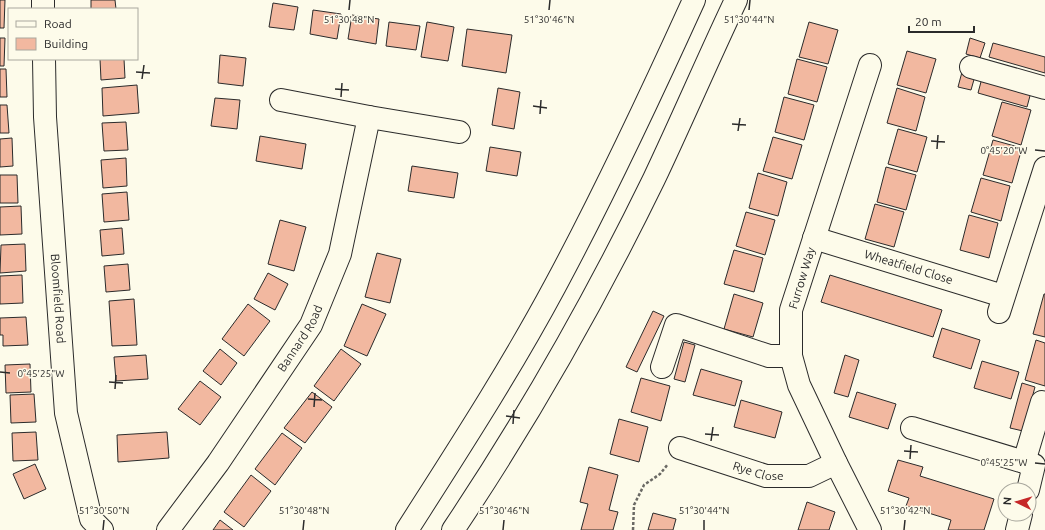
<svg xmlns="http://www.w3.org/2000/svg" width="1045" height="530" viewBox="0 0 1045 530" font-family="Ubuntu,sans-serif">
<rect width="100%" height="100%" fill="#fdfbea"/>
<g fill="#f2b8a0" stroke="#2b2b2b">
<path d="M0 0H5L4 28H0Z"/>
<path d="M91 0H115L116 9H91Z"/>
<path d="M273 3 298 7 294 30 269 27Z"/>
<path d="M313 10 341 14 337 39 310 34Z"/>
<path d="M352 15 379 19 376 44 348 39Z"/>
<path d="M389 22 420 26 416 50 386 46Z"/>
<path d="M427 22 454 27 448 61 421 57Z"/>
<path d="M809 22 838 30 828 64 799 57Z"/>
<path d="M467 29 512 35 506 73 462 66Z"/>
<path d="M0 38H5L4 66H0Z"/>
<path d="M970 38 985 43 980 58 966 54Z"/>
<path d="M993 43 1045 57V73L989 57Z"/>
<path d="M907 51 936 59 926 93 897 85Z"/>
<path d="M220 55 246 58 243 86 218 83Z"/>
<path d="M100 59H124L125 78 101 80Z"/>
<path d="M797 59 827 67 817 102 788 94Z"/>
<path d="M0 69H6L7 97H0Z"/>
<path d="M962 72 975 76 971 90 958 87Z"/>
<path d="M982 78 1031 92 1027 107 978 93Z"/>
<path d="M137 85 139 113 103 116 102 88Z"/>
<path d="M498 88 520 92 514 129 492 125Z"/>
<path d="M897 88 925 97 916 131 887 123Z"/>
<path d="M784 97 814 105 804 140 775 132Z"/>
<path d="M215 98 240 100 237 129 211 126Z"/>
<path d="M1002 102 1031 110 1021 145 992 136Z"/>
<path d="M0 105H7L9 133H0Z"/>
<path d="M126 122 128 150 104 151 102 123Z"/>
<path d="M898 129 927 137 917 172 888 164Z"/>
<path d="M260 136 306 144 302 169 256 161Z"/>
<path d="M773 137 802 145 792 179 763 171Z"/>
<path d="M12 138 13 166 0 167V139Z"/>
<path d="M993 140 1022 148 1012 183 983 175Z"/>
<path d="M490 147 521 152 517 176 486 171Z"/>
<path d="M126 158 127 186 103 188 101 160Z"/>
<path d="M412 166 458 173 454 198 408 191Z"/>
<path d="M886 167 916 175 906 210 877 202Z"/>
<path d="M758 173 787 182 778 216 749 208Z"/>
<path d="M0 175H17L18 203H0Z"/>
<path d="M981 178 1010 186 1001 221 971 212Z"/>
<path d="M127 192 129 220 104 222 102 194Z"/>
<path d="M875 204 904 212 894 247 865 239Z"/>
<path d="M21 206 22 234 0 235V207Z"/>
<path d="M746 212 775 220 765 255 736 246Z"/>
<path d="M969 215 998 223 989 258 960 250Z"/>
<path d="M280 220 306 227 294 271 268 264Z"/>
<path d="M122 228 124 254 102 256 100 230Z"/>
<path d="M25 244 26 271 0 273 1 245Z"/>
<path d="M734 250 763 258 754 292 724 284Z"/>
<path d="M377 253 401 259 390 303 365 297Z"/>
<path d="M128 264 130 290 106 292 104 266Z"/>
<path d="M268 273 288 284 275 310 254 299Z"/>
<path d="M22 275 23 303 0 304V276Z"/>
<path d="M830 275 942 310 933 337 821 302Z"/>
<path d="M734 294 763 303 753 337 724 329Z"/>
<path d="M1044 294H1045V337L1033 334Z"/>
<path d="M134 299 137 345 112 346 109 301Z"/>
<path d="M248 304 270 321 244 356 222 339Z"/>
<path d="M362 304 386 314 367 356 344 346Z"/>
<path d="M653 311 664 316 637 372 626 367Z"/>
<path d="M26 317 28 345 3 346V335H0V318Z"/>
<path d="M942 328 980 340 971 369 933 357Z"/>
<path d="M1036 340 1045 343V386L1025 380Z"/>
<path d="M684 342 695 345 685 382 674 379Z"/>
<path d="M220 349 237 363 221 385 203 371Z"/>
<path d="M341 349 361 364 334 401 314 386Z"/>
<path d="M146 355 148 379 116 381 114 357Z"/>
<path d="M845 355 859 360 848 397 834 393Z"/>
<path d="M982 361 1019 372 1011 399 974 388Z"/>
<path d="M30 364 31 392 6 393 5 365Z"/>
<path d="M701 369 742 381 735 406 693 395Z"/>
<path d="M641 378 670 386 661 421 631 412Z"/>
<path d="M200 381 221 397 200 425 178 409Z"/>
<path d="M1022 383 1035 387 1023 431 1010 428Z"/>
<path d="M312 392 332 407 305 443 284 428Z"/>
<path d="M857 392 896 404 888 429 849 417Z"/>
<path d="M34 394 36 422 11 423 10 395Z"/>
<path d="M741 400 782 412 775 438 734 427Z"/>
<path d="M619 419 648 427 639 462 610 454Z"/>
<path d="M36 432 38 460 13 461 12 433Z"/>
<path d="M167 432 169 458 118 462 117 435Z"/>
<path d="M282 433 302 448 275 485 255 469Z"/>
<path d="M898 460 923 467 920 476 994 499 984 530H948L951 520 906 506 909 498 888 491Z"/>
<path d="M35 464 46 489 24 499 13 474Z"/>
<path d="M589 467 618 475 609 510 618 512 613 530H581L588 504 580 502Z"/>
<path d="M251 475 271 491 244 527 224 512Z"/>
<path d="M807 502 835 512 829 530H798Z"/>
<path d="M653 513 676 519 673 530H648Z"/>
<path d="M220 520 233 530H213Z"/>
</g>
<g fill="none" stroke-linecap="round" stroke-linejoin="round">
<g stroke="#2b2b2b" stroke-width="24">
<g id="minor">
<path d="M43 0V9"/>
<path id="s1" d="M44 59 45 117 66 413 91 519 102 530"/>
<path d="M870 65 791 310V356L799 385 836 463 870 530"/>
<path d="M971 67 1045 88"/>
<path d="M369 117 459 132"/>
<path id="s2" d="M814 238 1003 296"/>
<path d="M999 312 1045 168"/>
<path d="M662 367 676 325 769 356H791"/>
<path d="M912 428 1034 465 1028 490"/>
<path id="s3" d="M680 448 766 476H809L836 463"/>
<path d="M1024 462 1042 402"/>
<path id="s4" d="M168 530 218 463 311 325 340 254 369 117 281 100"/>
<path d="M1017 530 1021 514"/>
</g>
</g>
<g stroke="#2b2b2b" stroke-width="24">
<g id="highway">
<path d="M407 530C458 450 510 370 555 286 605 193 650 97 694 0"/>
<path d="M453 530C528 418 595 300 654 179 682 120 708 59 736 0"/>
</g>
</g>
<path stroke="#6a6964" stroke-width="2.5" stroke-dasharray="3 2" stroke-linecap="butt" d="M633 530 634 505 644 485 660 474 668 464"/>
<use href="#minor" stroke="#fdfbea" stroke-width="22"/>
<use href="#highway" stroke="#fdfbea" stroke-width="22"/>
</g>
<path fill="none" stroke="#2b2b2b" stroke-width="1.5" d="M349 10 350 0M549 10 550 0M749 10 750 0M136 72 150 73M142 79 144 65M335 89 349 90M341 97 342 83M533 106 547 108M540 114 541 100M732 124 746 125M738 131 740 118M931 141 945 142M937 149 938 135M1035 150 1045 151M0 372 10 373M109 382 123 383M115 389 116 375M308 399 322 400M314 407 315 393M506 416 520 418M513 424 514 410M705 434 719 435M711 441 713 427M904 451 918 452M910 459 911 445M1035 463 1045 464M103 530 104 520M303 530 304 520M503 530 504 520M704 530V520M904 530 905 520"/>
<g text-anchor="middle" stroke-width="3" stroke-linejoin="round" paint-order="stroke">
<g font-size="12" fill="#2b2b2b" stroke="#fdfbea">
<text dy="4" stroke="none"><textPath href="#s2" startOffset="99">Wheatfield Close</textPath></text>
<text transform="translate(802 278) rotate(-73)" y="4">Furrow Way</text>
<text dy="4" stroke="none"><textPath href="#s1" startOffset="240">Bloomfield Road</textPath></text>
<text dy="4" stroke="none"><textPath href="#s4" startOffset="233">Bannard Road</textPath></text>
<text dy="4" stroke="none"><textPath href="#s3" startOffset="82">Rye Close</textPath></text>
</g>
</g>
<g font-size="10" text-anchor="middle" fill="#2b2b2b" stroke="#fdfbea" stroke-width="3" stroke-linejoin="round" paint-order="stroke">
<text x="349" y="23">51°30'48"N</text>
<text x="549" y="23">51°30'46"N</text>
<text x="749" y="23">51°30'44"N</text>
<text x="1004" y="154">0°45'20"W</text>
<text x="41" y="377">0°45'25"W</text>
<text x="1004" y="466">0°45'25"W</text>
<text x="104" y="514">51°30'50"N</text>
<text x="304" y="514">51°30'48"N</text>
<text x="504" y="514">51°30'46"N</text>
<text x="704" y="514">51°30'44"N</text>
<text x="905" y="514">51°30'42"N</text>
</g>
<rect x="8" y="8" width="130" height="52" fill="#fdfbea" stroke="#a9a89e"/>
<rect x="16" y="21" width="20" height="6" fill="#fdfbea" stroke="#a9a89e"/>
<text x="44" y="28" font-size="12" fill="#2b2b2b">Road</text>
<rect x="16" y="38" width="20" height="12" fill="#f2b8a0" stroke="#a9a89e"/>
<text x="44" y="48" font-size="12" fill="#2b2b2b">Building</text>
<g transform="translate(1017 502) rotate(275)"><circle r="19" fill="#fdfbea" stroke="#a9a89e"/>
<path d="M0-3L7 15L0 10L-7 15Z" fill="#c62828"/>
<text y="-6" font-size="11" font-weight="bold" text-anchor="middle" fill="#2b2b2b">N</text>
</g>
<path d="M909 26v6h65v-6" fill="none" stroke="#2b2b2b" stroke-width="2"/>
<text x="915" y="26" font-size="12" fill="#2b2b2b" stroke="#fdfbea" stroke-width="3" paint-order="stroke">20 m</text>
</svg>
